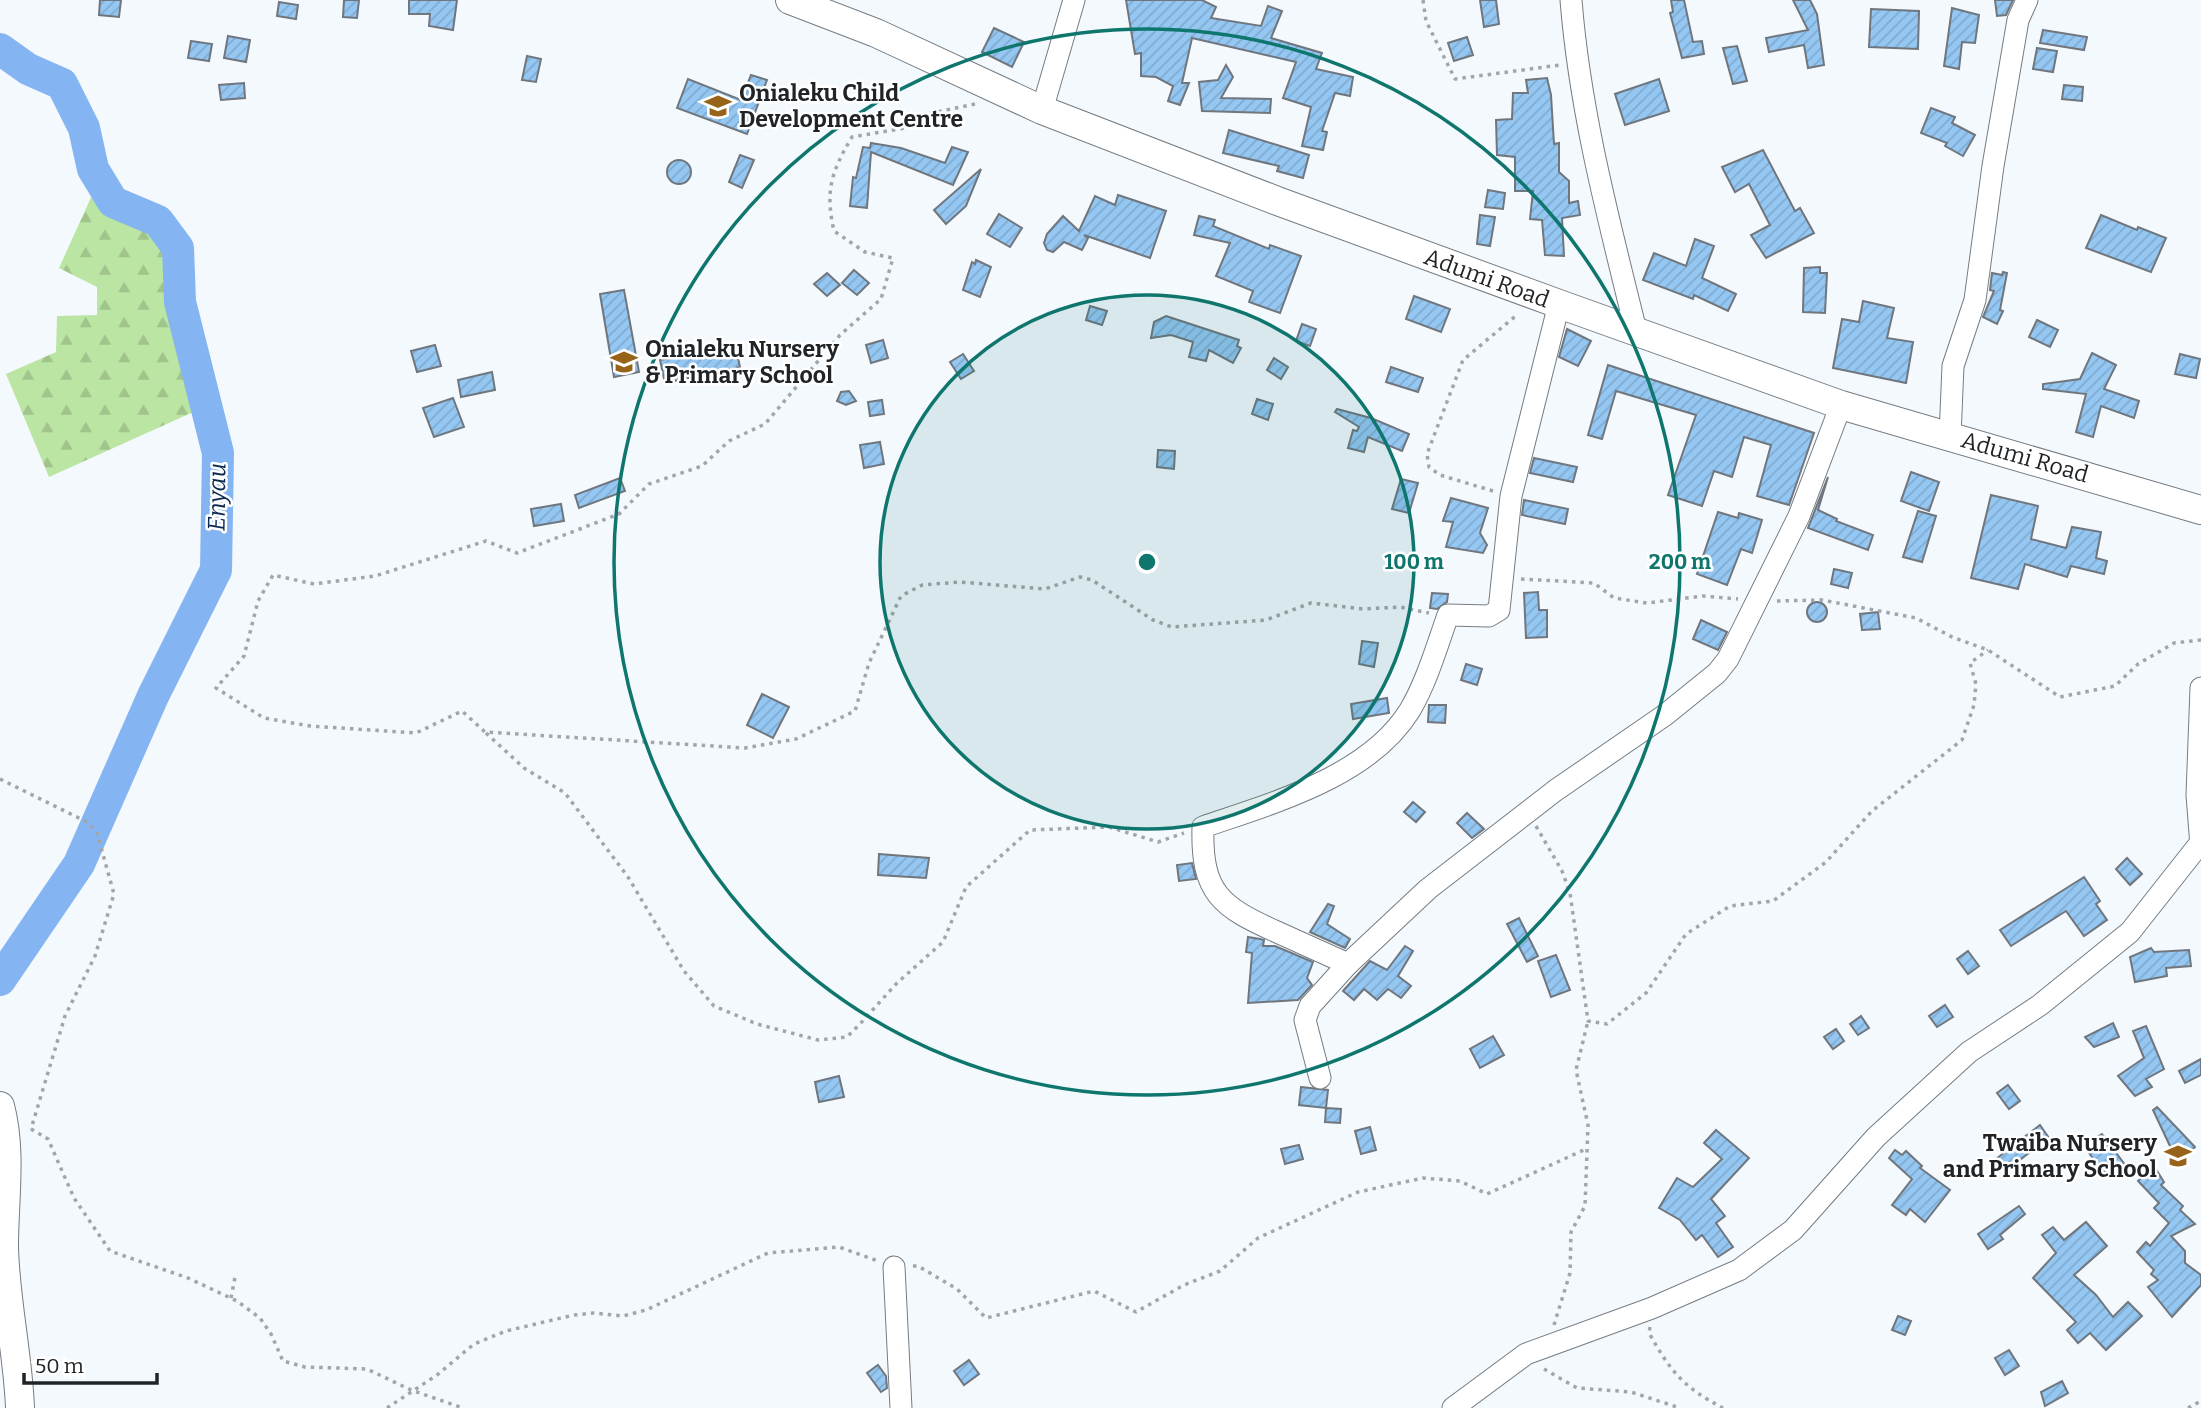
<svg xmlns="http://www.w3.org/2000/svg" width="2201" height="1408" viewBox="0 0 2201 1408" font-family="Bitter,serif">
<defs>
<pattern id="forest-firs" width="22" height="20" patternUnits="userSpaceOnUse" patternTransform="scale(1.75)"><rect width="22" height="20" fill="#bae5a2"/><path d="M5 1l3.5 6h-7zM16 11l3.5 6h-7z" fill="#a0c48c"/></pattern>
<pattern id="building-hatch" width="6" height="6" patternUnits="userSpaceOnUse" patternTransform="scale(1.75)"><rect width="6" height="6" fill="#95c7f3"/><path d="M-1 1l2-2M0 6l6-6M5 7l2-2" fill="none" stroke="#80abd0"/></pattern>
</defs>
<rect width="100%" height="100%" fill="#f4f9fe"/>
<path fill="url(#forest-firs)" d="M93 193 149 228 168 257 170 305 200 409 49 477 6 374 56 352 57 316 97 315V287L59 268Z"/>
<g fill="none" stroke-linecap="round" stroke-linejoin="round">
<path stroke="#84b4f1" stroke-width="32" d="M0 49 28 69 62 84 84 128 93 169 113 202 158 221 178 248 180 302 218 453 216 570 153 696 79 864 0 980"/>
</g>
<g fill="url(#building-hatch)" stroke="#6f767d" stroke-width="2">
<path d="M100 0H121L119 17 99 15Z"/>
<path d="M344 0H359L357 18 343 17Z"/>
<path d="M409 0H457L453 30 429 26 430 14H409Z"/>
<path d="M1126 0H1202L1216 7 1211 18 1261 26 1268 6 1282 11 1271 38 1322 53 1316 69 1353 77 1350 96 1335 93 1322 131 1327 132 1323 150 1302 146 1311 107 1283 98 1296 62 1192 38 1182 83H1189L1180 105 1168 101 1173 86 1156 77 1141 76V53L1135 54Z"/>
<path d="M1480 0H1496L1499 24 1484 27Z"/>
<path d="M1671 0H1684L1693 42 1702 41 1704 54 1682 58 1670 13 1673 12Z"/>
<path d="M1793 0H1810L1817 14 1824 65 1808 68 1804 45 1769 52 1766 38 1808 30Z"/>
<path d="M1995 0H2013L2006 15 1997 16Z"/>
<path d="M279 2 298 5 296 19 277 16Z"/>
<path d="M1952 8 1979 15 1975 43 1962 42 1959 69 1944 66Z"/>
<path d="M1871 9 1919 11 1918 49 1869 47Z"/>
<path d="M994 28 1024 42 1012 67 982 52Z"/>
<path d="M2043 30 2087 37 2084 50 2040 43Z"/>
<path d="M228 36 250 40 246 62 224 58Z"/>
<path d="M1467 37 1473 55 1454 61 1448 43Z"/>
<path d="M191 41 212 44 209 61 188 58Z"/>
<path d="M1737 46 1747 81 1733 84 1723 48Z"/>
<path d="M2037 48 2057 51 2053 72 2033 69Z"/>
<path d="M527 56 541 59 536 82 522 80Z"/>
<path d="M1226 65 1233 77 1221 98 1271 99 1270 113 1202 111 1199 82 1218 80Z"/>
<path d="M751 75 767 80 747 134 677 108 688 79 741 100Z"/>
<path d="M1547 78 1551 95 1554 144 1559 143V172L1569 181V203L1578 201 1580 215 1562 218 1564 256 1545 255 1542 220 1530 219 1533 191H1515V157L1497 155 1496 120 1512 119 1513 93H1528L1526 80Z"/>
<path d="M1659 79 1669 111 1625 125 1615 94Z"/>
<path d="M244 83 245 98 221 100 219 85Z"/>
<path d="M2064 85 2083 87 2082 101 2062 99Z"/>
<path d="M1931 108 1955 117 1952 123 1975 135 1963 156 1945 146 1947 143 1921 133Z"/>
<path d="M1229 130 1309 155 1303 178 1277 171 1279 166 1223 153Z"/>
<path d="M871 143 901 148 945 163 952 147 968 152 953 185 871 152 867 208 850 206 853 177 856 178 863 147 870 148Z"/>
<path d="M1763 150 1795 211 1800 208 1814 233 1766 258 1751 235 1770 225 1749 184 1735 192 1722 167Z"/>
<path d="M740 155 754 160 742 188 729 182Z"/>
<circle cx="679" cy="172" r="12"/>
<path d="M981 169 966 206 946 224 934 210Z"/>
<path d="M1488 190 1505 193 1503 209 1485 207Z"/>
<path d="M1118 195 1166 211 1150 258 1084 235 1088 238 1082 250 1064 242 1053 252 1047 250 1044 243 1047 234 1063 216 1079 231 1095 196 1115 205Z"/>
<path d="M999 214 1022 228 1010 247 987 234Z"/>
<path d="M1480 215 1495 217 1490 246 1477 244Z"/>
<path d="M2101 215 2137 230 2138 227 2166 238 2151 272 2086 248Z"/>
<path d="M1199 216 1215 220 1213 226 1269 249 1270 245 1301 256 1280 313 1249 302 1253 291 1216 276 1230 243 1194 235Z"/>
<path d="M1695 239 1714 246 1702 278 1736 294 1728 311 1694 295 1693 299 1643 280 1654 253 1686 266Z"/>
<path d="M976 260 991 267 980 297 963 290 972 262 975 264Z"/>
<path d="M1820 267V273H1827L1825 313 1803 312 1804 268Z"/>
<path d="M854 270 869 283 857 295 842 283Z"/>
<path d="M2003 272 2007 273 2000 310 2003 311 1997 324 1983 317 1994 291 1990 290 1992 273 2002 275Z"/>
<path d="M827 273 840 285 827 296 814 284Z"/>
<path d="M624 290 639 372 614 377 600 294Z"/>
<path d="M1414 296 1450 309 1441 332 1406 319Z"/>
<path d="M1863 301 1894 308 1887 338 1913 342 1906 383 1833 368 1842 319 1859 322Z"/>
<path d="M1090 306 1107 311 1102 325 1086 320Z"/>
<path d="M1166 316 1239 340 1237 346 1241 348 1233 363 1209 350 1206 361 1189 357 1193 342 1171 335 1151 338 1154 322Z"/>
<path d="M2037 320 2058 330 2050 347 2029 337Z"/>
<path d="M1302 324 1316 329 1310 346 1296 341Z"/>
<path d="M1567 329 1591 341 1578 366 1559 357Z"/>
<path d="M883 340 888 358 871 363 866 345Z"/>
<path d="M735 344 740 367 665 383 660 360Z"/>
<path d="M435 345 441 366 417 372 411 351Z"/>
<path d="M2092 353 2116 365 2104 389 2139 401 2134 418 2101 406 2093 437 2076 432 2086 394 2043 389V384L2080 379Z"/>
<path d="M963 354 974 371 961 379 950 362Z"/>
<path d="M2180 354 2200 359 2196 378 2175 374Z"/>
<path d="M1274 358 1288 367 1281 379 1267 370Z"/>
<path d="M1608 365 1814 433 1789 505 1757 496 1771 445 1744 437 1732 477 1714 471 1702 506 1668 495 1696 415 1616 391 1602 439 1588 435Z"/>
<path d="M1391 367 1423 378 1418 392 1386 382Z"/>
<path d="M492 372 495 390 461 397 458 380Z"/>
<path d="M849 391 856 401 846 405 837 401 841 392Z"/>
<path d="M453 398 464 427 434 437 423 408Z"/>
<path d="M1257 399 1273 404 1268 420 1252 414Z"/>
<path d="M882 400 884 414 870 416 868 402Z"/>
<path d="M1337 409 1371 418 1409 434 1402 451 1368 437 1364 452 1348 448 1353 430 1357 431 1359 427 1335 412Z"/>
<path d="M880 442 884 464 864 468 860 445Z"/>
<path d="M1158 450 1175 451 1174 469 1157 467Z"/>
<path d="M1534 458 1577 467 1573 482 1530 473Z"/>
<path d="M1911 472 1939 482 1929 511 1901 501Z"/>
<path d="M1828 477 1818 510 1837 519 1836 521 1873 535 1868 550 1808 528Z"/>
<path d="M620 478 625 491 579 508 575 495Z"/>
<path d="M1401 479 1418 483 1409 513 1392 509Z"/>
<path d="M1991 495 2038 506 2031 539 2066 548 2072 527 2101 532 2096 558 2107 561 2104 574 2071 566 2067 577 2025 564 2018 589 1971 578Z"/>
<path d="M1451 498 1488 508 1480 533 1487 545 1483 553 1446 547 1453 522 1443 521Z"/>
<path d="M1524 500 1568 509 1565 524 1522 515Z"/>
<path d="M561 504 564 521 534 526 531 509Z"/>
<path d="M1918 511 1936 516 1922 562 1903 557Z"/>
<path d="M1718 512 1738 518 1739 513 1762 520 1752 553 1741 549 1727 585 1697 574Z"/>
<path d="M1834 569 1852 573 1848 588 1831 584Z"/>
<path d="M1538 592 1539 610H1547V637L1526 638 1524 593Z"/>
<path d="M1432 593 1448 594 1447 602 1437 609 1430 608Z"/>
<circle cx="1817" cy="612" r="10"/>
<path d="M1878 612 1880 629 1862 630 1860 614Z"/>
<path d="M1701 620 1727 632 1718 650 1693 639Z"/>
<path d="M1362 641 1378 643 1374 667 1359 664Z"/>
<path d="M1466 664 1482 669 1477 685 1461 680Z"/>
<path d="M762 694 789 707 773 738 747 725Z"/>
<path d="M1387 698 1389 713 1353 719 1351 704Z"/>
<path d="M1429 705H1446L1445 723 1428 722Z"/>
<path d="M1413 802 1425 812 1416 822 1404 812Z"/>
<path d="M1467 813 1484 829 1472 838 1457 823Z"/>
<path d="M879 854 929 858 926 878 878 875Z"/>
<path d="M2127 858 2142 874 2130 885 2116 869Z"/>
<path d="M1192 863 1196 879 1179 881 1177 865Z"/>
<path d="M2084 877 2100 901 2096 904 2107 920 2084 936 2066 911 2011 946 2000 930Z"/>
<path d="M1328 904 1334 906 1327 924 1350 939 1345 948 1310 932Z"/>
<path d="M1519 918 1538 956 1527 962 1507 924Z"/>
<path d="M1248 937 1260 939 1264 940 1263 946H1275L1313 962 1307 978 1312 985 1298 1000 1248 1003 1252 953 1246 952Z"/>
<path d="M1405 946 1413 951 1398 976 1411 986 1401 998 1388 989 1377 1000 1364 989 1354 1000 1343 991 1370 961 1387 970Z"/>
<path d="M2151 948 2154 952 2189 950 2191 966 2166 968 2167 976 2135 982 2130 957Z"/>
<path d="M1968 951 1979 966 1968 974 1957 959Z"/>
<path d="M1556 955 1570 990 1551 997 1538 961Z"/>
<path d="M1945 1005 1953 1017 1937 1027 1929 1016Z"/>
<path d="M1861 1016 1869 1028 1858 1035 1850 1024Z"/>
<path d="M2113 1023 2119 1037 2094 1047 2085 1037Z"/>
<path d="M2146 1026 2164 1069 2146 1079 2152 1087 2135 1096 2118 1076 2144 1058 2133 1031Z"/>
<path d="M1836 1029 1844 1041 1833 1049 1824 1037Z"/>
<path d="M1493 1036 1504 1055 1480 1068 1470 1049Z"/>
<path d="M2201 1059V1075L2185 1083 2179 1071Z"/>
<path d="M839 1076 844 1097 819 1102 815 1082Z"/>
<path d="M2008 1085 2020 1101 2009 1109 1997 1093Z"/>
<path d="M1301 1087 1328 1090 1326 1108 1299 1105Z"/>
<path d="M2157 1107 2195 1147 2178 1163 2153 1110Z"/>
<path d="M1326 1108 1341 1109 1340 1123 1325 1122Z"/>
<path d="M2040 1125 2049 1138 2013 1165 2010 1162 2001 1167 1996 1159Z"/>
<path d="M1370 1127 1376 1150 1361 1154 1355 1131Z"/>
<path d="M1716 1130 1749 1158 1711 1199 1725 1216 1716 1223 1733 1247 1718 1257 1702 1235 1696 1240 1680 1220 1659 1208 1677 1178 1693 1187 1722 1159 1704 1143Z"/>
<path d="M2102 1134 2126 1166 2112 1178 2107 1171 2103 1174 2084 1145Z"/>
<path d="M1299 1145 1303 1159 1285 1164 1281 1149Z"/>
<path d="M1895 1150 1902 1155 1906 1151 1922 1166 1920 1168 1950 1190 1925 1222 1910 1209 1906 1215 1892 1205 1912 1179 1889 1158Z"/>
<path d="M2154 1166 2164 1182 2161 1185 2183 1206 2180 1210 2195 1224 2171 1236 2185 1251V1263L2201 1275V1285L2172 1317 2148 1287 2158 1280 2151 1274 2154 1270 2137 1252 2146 1242 2150 1246 2169 1223 2154 1208 2159 1203 2138 1181Z"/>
<path d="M2019 1206 2025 1214 2000 1235 2003 1239 1988 1249 1978 1234Z"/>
<path d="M2086 1222 2107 1246 2074 1275 2096 1295 2113 1317 2128 1302 2142 1316 2106 1350 2090 1333 2078 1343 2067 1330 2076 1322 2033 1278 2056 1253 2042 1235 2053 1227 2064 1240Z"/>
<path d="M1898 1316 1911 1321 1905 1335 1892 1330Z"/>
<path d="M2009 1350 2019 1366 2005 1375 1995 1358Z"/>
<path d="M969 1360 979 1374 964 1385 954 1371Z"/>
<path d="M878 1365 886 1376 887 1388 881 1392 867 1373Z"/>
<path d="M2062 1381 2068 1393 2045 1406 2041 1392Z"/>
</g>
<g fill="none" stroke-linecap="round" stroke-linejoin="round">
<g stroke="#747c83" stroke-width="23">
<g id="street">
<path d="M1571 0C1580 113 1609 221 1636 331"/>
<path d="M1042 110 1074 0"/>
<path d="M1950 436 1953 366 1975 300 1993 166 2018 20 2027 0"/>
<path d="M2201 688 2197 795 2201 846"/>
<path d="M1348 964C1324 953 1301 943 1277 932 1221 907 1201 893 1203 827 1272 803 1369 777 1410 710 1427 681 1437 646 1448 615L1489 616 1499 610 1511 496 1559 304"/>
<path d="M1320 1078 1305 1020 1310 1006 1348 964 1428 889 1556 790 1665 715 1717 673 1728 659 1799 516 1841 405"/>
<path d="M894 1267 901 1408"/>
<path d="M1453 1408 1526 1354 1652 1308 1739 1270 1793 1230 1876 1137 1969 1052 2040 1005 2130 932 2201 842"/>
</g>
</g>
<g stroke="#747c83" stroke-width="30">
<g id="secondary">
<path d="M790 0 876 33 1042 110 1280 202 1559 304 1841 405 2201 510"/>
<path d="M0 1106C12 1151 4 1200 4 1246 5 1300 18 1354 20 1408"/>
</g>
</g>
<g stroke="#a2a6aa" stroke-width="3.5" stroke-dasharray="3.5 5" stroke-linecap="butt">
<path d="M1423 0 1426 21 1455 79 1560 65"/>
<path d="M975 104 927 114 905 128 852 137C831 172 825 191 834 231L865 252 893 258 881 299 840 335 765 424 729 441 702 466 649 484 619 514 517 553 486 541 375 576 314 584 273 575 258 601 244 656 216 688 264 718 310 726 416 733 462 711 485 732 745 748 796 739 855 711 869 663 901 596 922 585 960 582 1045 589 1080 577 1092 580 1153 620 1172 627 1266 620 1311 603 1363 609 1400 607 1429 613"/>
<path d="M1493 491 1440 475 1429 467 1427 454 1463 360 1518 314"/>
<path d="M1521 579 1594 583 1614 598 1647 603 1703 596 1738 599"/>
<path d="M1777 601 1822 600 1916 618 1952 637 1988 650 2060 697 2115 686 2138 664 2174 643 2201 640"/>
<path d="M486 733 524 768 565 793 628 877 684 971 714 1006 757 1024 818 1040 847 1037 859 1025 897 983 943 942 966 887 1030 830 1109 827 1158 842 1184 833"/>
<path d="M0 779 87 822 97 833 114 894 95 956 65 1016 31 1129"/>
<path d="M1536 826 1562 871 1570 893 1588 1021 1607 1024 1646 993 1686 934 1730 906 1773 901 1826 862 1872 811 1962 740 1974 705 1976 684 1970 663 1988 650"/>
<path d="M31 1129 48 1139 74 1198 110 1251 188 1278 237 1301 260 1318 271 1334 283 1361 305 1367 367 1369 411 1390 463 1408"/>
<path d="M913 1266H918L957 1289 986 1318 1094 1291 1136 1312 1184 1285 1220 1271 1258 1238 1358 1192 1423 1178 1460 1181 1487 1194 1586 1149"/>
<path d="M231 1298 235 1277"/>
<path d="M1554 1325 1570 1273 1571 1232 1585 1206 1588 1125 1576 1070 1588 1021"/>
<path d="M1650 1327 1649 1333C1671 1372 1683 1387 1723 1408"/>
<path d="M1544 1369 1577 1388 1631 1392 1680 1408"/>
<path d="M387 1408 437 1375 474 1344 506 1331 574 1315 594 1313 623 1316 646 1310 768 1253 839 1247 878 1261"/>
<path d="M2188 1408 2201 1401"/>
</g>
<use href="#street" stroke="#fff" stroke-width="21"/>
<use href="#secondary" stroke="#fff" stroke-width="28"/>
</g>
<circle cx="1147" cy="562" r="267" fill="#0f766e" fill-opacity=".12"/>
<g fill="none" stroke="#0f766e" stroke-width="3.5">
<circle cx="1147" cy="562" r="267"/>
<circle cx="1147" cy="562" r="533"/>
</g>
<defs>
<g id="school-bare" transform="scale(2.1)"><path d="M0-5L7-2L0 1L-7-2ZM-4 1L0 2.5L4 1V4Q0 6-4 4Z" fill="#976318" stroke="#fff" stroke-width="2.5" paint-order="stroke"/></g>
</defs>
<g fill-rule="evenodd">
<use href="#school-bare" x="718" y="106"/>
<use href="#school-bare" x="624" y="362"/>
<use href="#school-bare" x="2178" y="1156"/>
</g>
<g text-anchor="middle" stroke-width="5" stroke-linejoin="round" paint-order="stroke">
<g font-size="23" font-weight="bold" fill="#212427" stroke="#fff" text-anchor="start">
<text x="739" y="101">Onialeku Child<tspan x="739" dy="26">Development Centre</tspan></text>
<text x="645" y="357">Onialeku Nursery<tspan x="645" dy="26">&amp; Primary School</tspan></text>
<text x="2157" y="1151" text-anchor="end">Twaiba Nursery<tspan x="2157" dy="26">and Primary School</tspan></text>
</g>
<g font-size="23" fill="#212427" stroke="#fff">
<text transform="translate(1487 278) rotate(20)" y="8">Adumi Road</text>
<text transform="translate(2025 457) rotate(16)" y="8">Adumi Road</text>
</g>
<g font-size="24" font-style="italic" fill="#092950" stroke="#fff">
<text transform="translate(217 497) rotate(-89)" y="8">Enyau</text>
</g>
</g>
<circle cx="1147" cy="562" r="10" fill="#0f766e" stroke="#fff" stroke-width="3.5"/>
<g font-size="21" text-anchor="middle" font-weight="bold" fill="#0f766e" stroke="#fff" stroke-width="5" stroke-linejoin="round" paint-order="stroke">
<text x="1414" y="569">100 m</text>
<text x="1680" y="569">200 m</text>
</g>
<path d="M24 1373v10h133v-10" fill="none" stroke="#212427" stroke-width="3.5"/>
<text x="35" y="1373" font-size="21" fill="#212427" stroke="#ffffff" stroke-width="5" paint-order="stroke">50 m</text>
</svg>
